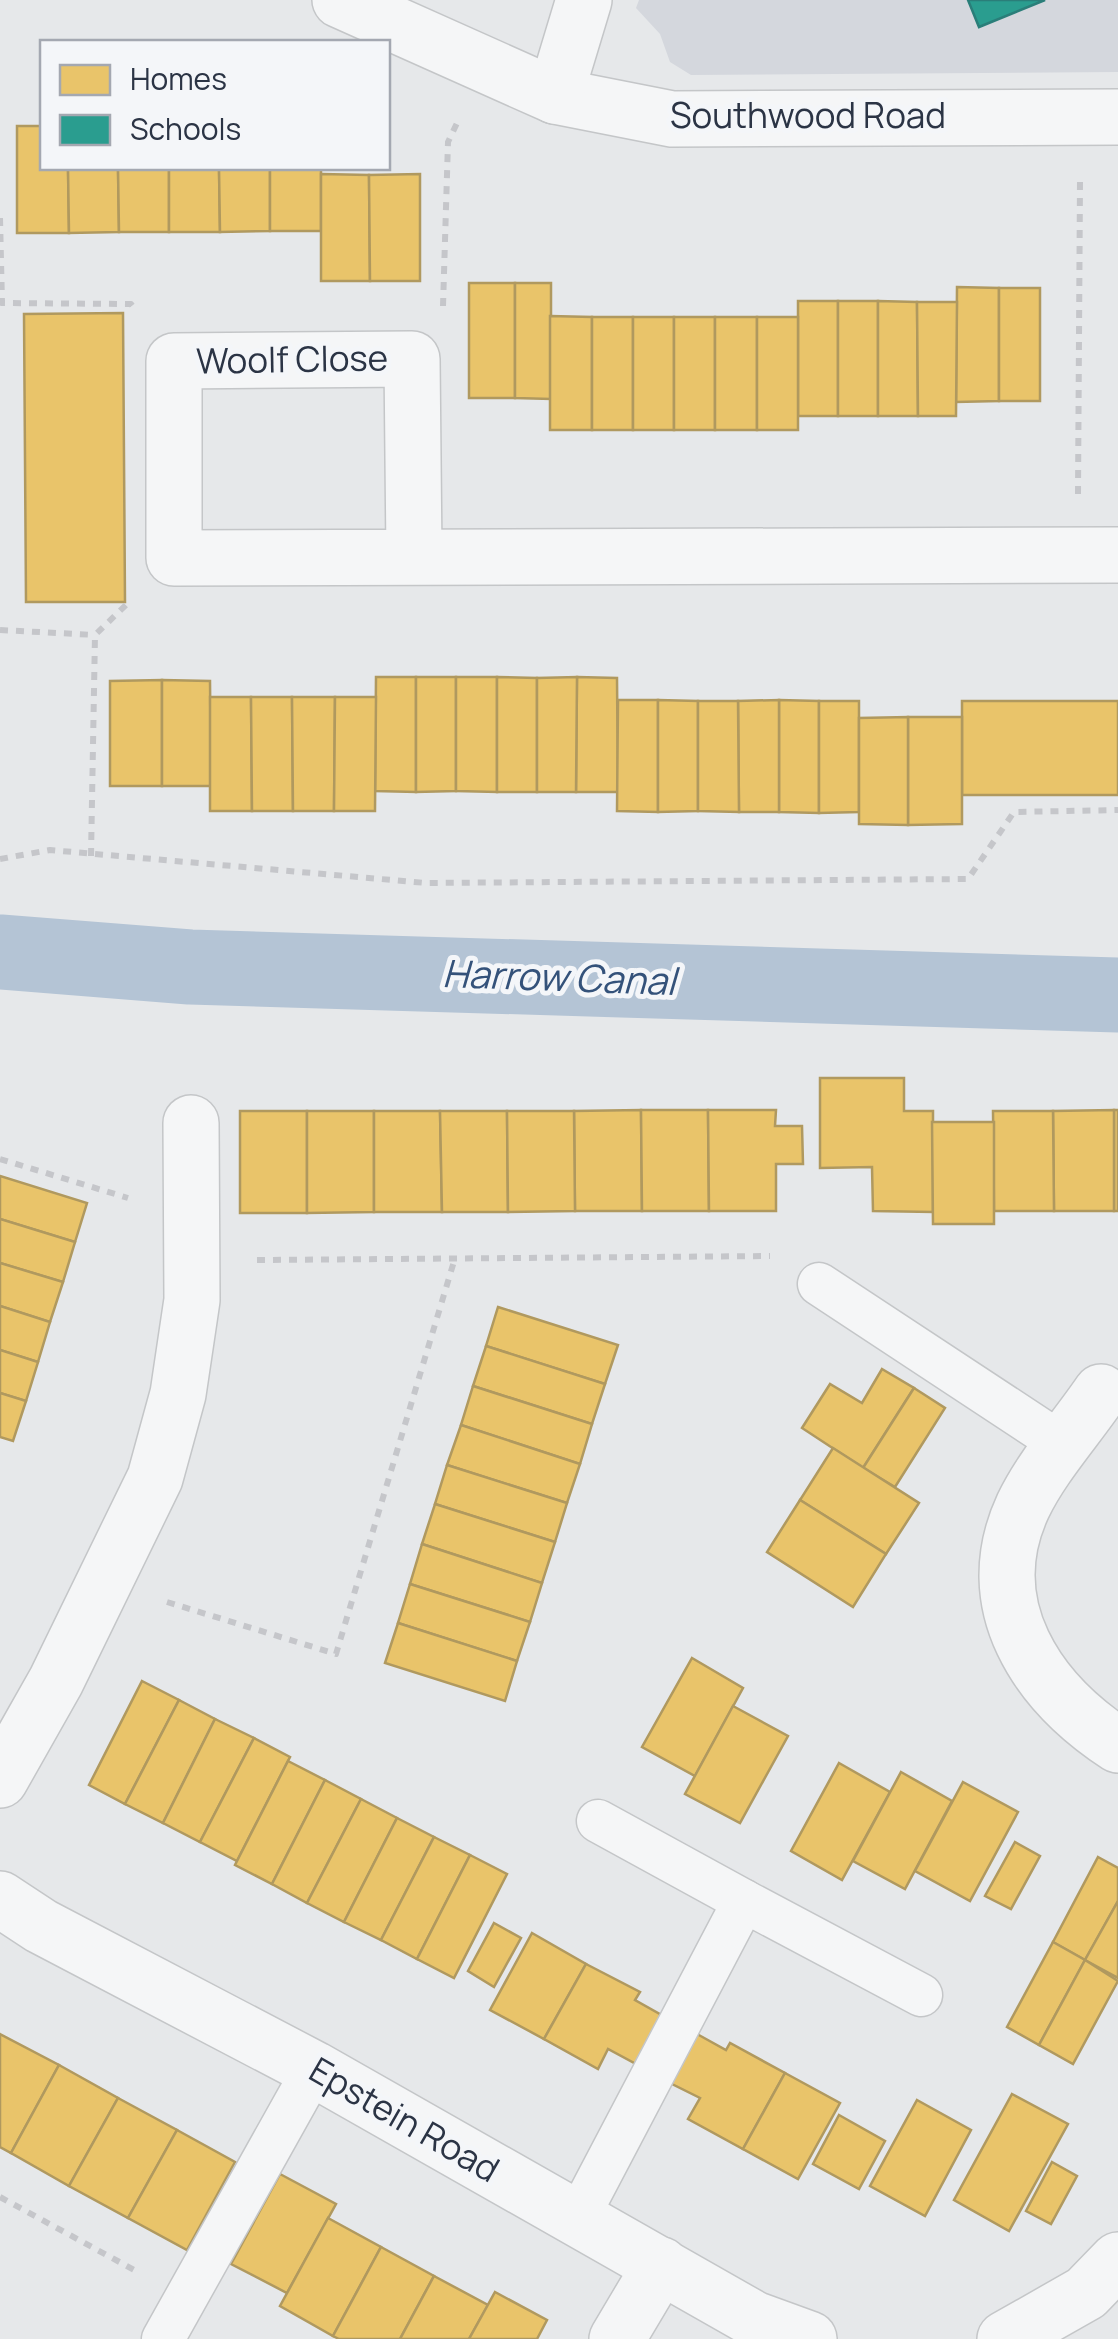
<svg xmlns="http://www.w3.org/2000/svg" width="1118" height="2339" viewBox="0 0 1118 2339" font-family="Manrope,sans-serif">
<rect width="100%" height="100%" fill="#e6e8ea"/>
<path fill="#d4d7dd" d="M639 0H1118V72L691 75 670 62 660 34 636 8Z"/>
<g fill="#e9c46a" stroke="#b0995f" stroke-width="2.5">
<path d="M17 126H42V168H68L69 233H17Z"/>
<path d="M68 168H118L119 232 69 233Z"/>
<path d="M118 168H169V232H119Z"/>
<path d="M169 168H219L220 232H169Z"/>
<path d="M219 168H270V231L220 232Z"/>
<rect x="270" y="168" width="51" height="63"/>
<path d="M321 174 369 175 370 281H321Z"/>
<path d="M420 174V281H370L369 175Z"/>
<rect x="469" y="283" width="46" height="115"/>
<path d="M515 283H551V399L515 398Z"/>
<path d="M957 287 999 288V401L956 402Z"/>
<rect x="999" y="288" width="41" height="113"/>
<rect x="798" y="301" width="40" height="115"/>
<rect x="838" y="301" width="40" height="115"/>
<path d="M878 301 917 302 918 416H878Z"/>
<path d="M917 302H957L956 416H918Z"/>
<path d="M123 313 125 602H26L24 314Z"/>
<path d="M550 316 592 317V430H550Z"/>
<rect x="592" y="317" width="41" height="113"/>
<rect x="633" y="317" width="41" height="113"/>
<rect x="674" y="317" width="41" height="113"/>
<rect x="715" y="317" width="42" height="113"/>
<rect x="757" y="317" width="41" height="113"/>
<path d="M376 677H416V792L375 791Z"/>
<path d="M416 677H456V791L416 792Z"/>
<path d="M456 677H497V792L456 791Z"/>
<path d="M497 677 537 678V792H497Z"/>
<path d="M577 677 617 678 618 792H576Z"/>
<path d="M577 677 576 792H537V678Z"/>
<path d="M162 680V786H110V681Z"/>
<path d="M162 680 210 681 211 786H162Z"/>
<path d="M210 697H251L252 811H210Z"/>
<path d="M251 697H292L293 811H252Z"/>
<path d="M292 697H335L334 811H293Z"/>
<path d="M335 697H376L375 811H334Z"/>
<path d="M618 700H658V812L617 811Z"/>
<path d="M658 700 698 701V811L658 812Z"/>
<path d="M779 700 819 701V813L779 812Z"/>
<path d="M779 700V812H739L738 701Z"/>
<path d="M698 701H738L739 812 698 811Z"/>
<path d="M819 701H859V812L819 813Z"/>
<rect x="962" y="701" width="156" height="94"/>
<path d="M908 717H962V824L908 825Z"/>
<path d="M908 717V825L859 824V718Z"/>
<path d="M820 1078H904V1111H933V1212L873 1211 872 1167 820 1168Z"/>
<path d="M641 1110 642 1211H575L574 1111Z"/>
<path d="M641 1110H708L709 1211H642Z"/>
<path d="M708 1110H776L775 1126H802L803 1164H776V1211H709Z"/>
<rect x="1114" y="1110" width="4" height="101"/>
<path d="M1114 1110V1211H1054L1053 1111Z"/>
<rect x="240" y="1111" width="67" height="102"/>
<path d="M307 1111H374V1212L307 1213Z"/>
<path d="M374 1111H440L442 1212H374Z"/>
<path d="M440 1111H507L508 1212H442Z"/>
<path d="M507 1111H574L575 1211 508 1212Z"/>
<path d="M993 1111H1053L1054 1211H994Z"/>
<path d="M932 1122H994V1224H933Z"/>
<path d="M0 1176 87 1203 75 1242 0 1219Z"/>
<path d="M0 1219 75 1242 63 1282 0 1263Z"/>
<path d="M0 1263 63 1282 50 1322 0 1306Z"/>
<path d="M0 1306 50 1322 38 1362 0 1350Z"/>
<path d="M498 1307 618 1345 605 1384 486 1346Z"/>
<path d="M486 1346 605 1384 592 1424 473 1386Z"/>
<path d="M0 1350 38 1362 26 1401 0 1393Z"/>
<path d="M882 1369 914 1388 863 1468 802 1428 830 1384 862 1403Z"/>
<path d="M473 1386 592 1424 580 1464 461 1425Z"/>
<path d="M914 1388 945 1408 895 1487 863 1468Z"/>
<path d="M0 1393 26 1401 13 1441 0 1437Z"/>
<path d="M461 1425 580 1464 567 1503 447 1465Z"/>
<path d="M833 1448 919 1503 886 1554 800 1500Z"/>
<path d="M447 1465 567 1503 555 1542 435 1504Z"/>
<path d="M800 1500 886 1554 853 1607 767 1552Z"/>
<path d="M435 1504 555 1542 542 1583 422 1544Z"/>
<path d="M422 1544 542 1583 530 1622 410 1584Z"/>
<path d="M410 1584 530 1622 517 1661 398 1623Z"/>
<path d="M398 1623 517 1661 505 1701 385 1663Z"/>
<path d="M692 1658 743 1688 695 1776 642 1747Z"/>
<path d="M142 1681 179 1700 125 1804 89 1785Z"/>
<path d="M179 1700 215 1719 163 1823 125 1804Z"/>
<path d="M733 1706 788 1736 740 1823 685 1794Z"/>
<path d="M215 1719 254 1738 200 1842 163 1823Z"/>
<path d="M254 1738 290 1757 237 1861 200 1842Z"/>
<path d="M288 1761 325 1780 272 1884 235 1865Z"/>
<path d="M839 1763 890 1792 842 1880 791 1851Z"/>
<path d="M901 1772 952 1801 905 1889 853 1861Z"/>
<path d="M325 1780 361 1799 307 1903 272 1884Z"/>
<path d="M963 1782 1018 1812 970 1901 915 1871Z"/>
<path d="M361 1799 397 1818 344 1922 307 1903Z"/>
<path d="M397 1818 434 1837 381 1940 344 1922Z"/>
<path d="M434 1837 470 1855 417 1959 381 1940Z"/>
<path d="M1015 1842 1040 1856 1011 1909 985 1896Z"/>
<path d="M470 1855 507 1874 454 1978 417 1959Z"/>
<path d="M1098 1857 1118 1868V1901L1085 1960 1053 1942Z"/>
<path d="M1118 1901V1978L1085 1960Z"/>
<path d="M494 1923 521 1938 494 1987 468 1971Z"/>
<path d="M532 1933 586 1964 544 2039 490 2010Z"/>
<path d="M1053 1942 1085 1960 1039 2045 1007 2027Z"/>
<path d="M1085 1960 1118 1981 1073 2064 1039 2045Z"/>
<path d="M586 1964 640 1992 635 2000 665 2017 638 2065 608 2049 598 2069 544 2039Z"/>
<path d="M0 2034 59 2065 11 2153 0 2147Z"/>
<path d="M697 2034 726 2050 730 2043 785 2073 743 2149 688 2119 700 2098 670 2083Z"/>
<path d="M59 2065 118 2098 69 2186 11 2153Z"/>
<path d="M785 2073 840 2103 798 2179 743 2149Z"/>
<path d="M1012 2094 1068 2124 1009 2231 954 2200Z"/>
<path d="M118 2098 177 2130 128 2218 69 2186Z"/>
<path d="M917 2100 971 2130 925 2216 870 2186Z"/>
<path d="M839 2115 885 2141 859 2189 813 2164Z"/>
<path d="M177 2130 235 2162 187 2250 128 2218Z"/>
<path d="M1052 2162 1077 2176 1051 2224 1026 2211Z"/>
<path d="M280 2174 336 2204 287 2293 231 2264Z"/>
<path d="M328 2218 381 2247 333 2336 280 2306Z"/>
<path d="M381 2247 434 2276 400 2339H339L333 2336Z"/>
<path d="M434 2276 488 2305 469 2339H400Z"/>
<path d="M495 2292 547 2320 537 2339H469Z"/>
</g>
<path fill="#2a9d8f" stroke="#2a7e79" stroke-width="2.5" d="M968 0H1045L979 27Z"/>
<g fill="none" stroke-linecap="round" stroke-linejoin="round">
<path stroke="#b4c4d5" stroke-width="75" d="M0 952 190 967 1118 995"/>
<g stroke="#c4c6c8" stroke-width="45">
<g id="service">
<path d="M819 1284 1065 1446"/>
<path d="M598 1821 744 1901"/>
<path d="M577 2219 744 1901 921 1995"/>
<path d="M163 2339 314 2069"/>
</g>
</g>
<g stroke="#c4c6c8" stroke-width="58">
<g id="minor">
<path d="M340 0 555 96 672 119 1118 117"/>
<path d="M555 96 584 0"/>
<path d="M414 555 412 359 174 361V558L1118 555"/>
<path d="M1101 1392C1076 1429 1042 1466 1023 1506 977 1605 1037 1692 1118 1745"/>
<path d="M0 1780 56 1681 155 1478 178 1394 192 1300 191 1123"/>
<path d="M0 1899 41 1926 314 2069 754 2319 809 2339"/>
<path d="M617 2339 661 2265"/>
<path d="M1005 2339 1086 2293 1118 2260"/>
</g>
</g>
<g stroke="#c5c6ca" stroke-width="6" stroke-dasharray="8 8" stroke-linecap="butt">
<path d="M0 218 2 303 131 304 137 312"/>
<path d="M443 306 448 142 458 121"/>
<path d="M1078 494 1080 181"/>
<path d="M0 630 95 635"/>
<path d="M91 856 95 635 129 602"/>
<path d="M0 859 50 850 426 883 968 879 1014 812 1118 810"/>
<path d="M0 1159 128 1198"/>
<path d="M257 1260 770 1256"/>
<path d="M167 1602 336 1654 455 1258"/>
<path d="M0 2197 136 2271"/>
</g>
<use href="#service" stroke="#f5f6f7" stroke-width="42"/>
<use href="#minor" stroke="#f5f6f7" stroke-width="55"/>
</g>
<g text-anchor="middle" stroke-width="10" stroke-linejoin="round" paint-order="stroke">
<g font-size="35" fill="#2b3445" stroke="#f4f6f9">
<text x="808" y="128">Southwood Road</text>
<text transform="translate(292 360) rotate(-1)" y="12">Woolf Close</text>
<text transform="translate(404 2120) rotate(30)" y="12">Epstein Road</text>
</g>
<g font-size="38" font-style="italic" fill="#34527a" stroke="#f4f6f9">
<text transform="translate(559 978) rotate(2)" y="13">Harrow Canal</text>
</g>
</g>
<rect x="40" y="40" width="350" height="130" fill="#f4f6f9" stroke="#a4a8b1" stroke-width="2.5"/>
<rect x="60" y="65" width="50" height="30" fill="#e9c46a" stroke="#a4a8b1" stroke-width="2.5"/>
<text x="130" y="90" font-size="30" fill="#2b3445">Homes</text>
<rect x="60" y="115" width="50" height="30" fill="#2a9d8f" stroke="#a4a8b1" stroke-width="2.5"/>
<text x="130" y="140" font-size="30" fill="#2b3445">Schools</text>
</svg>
